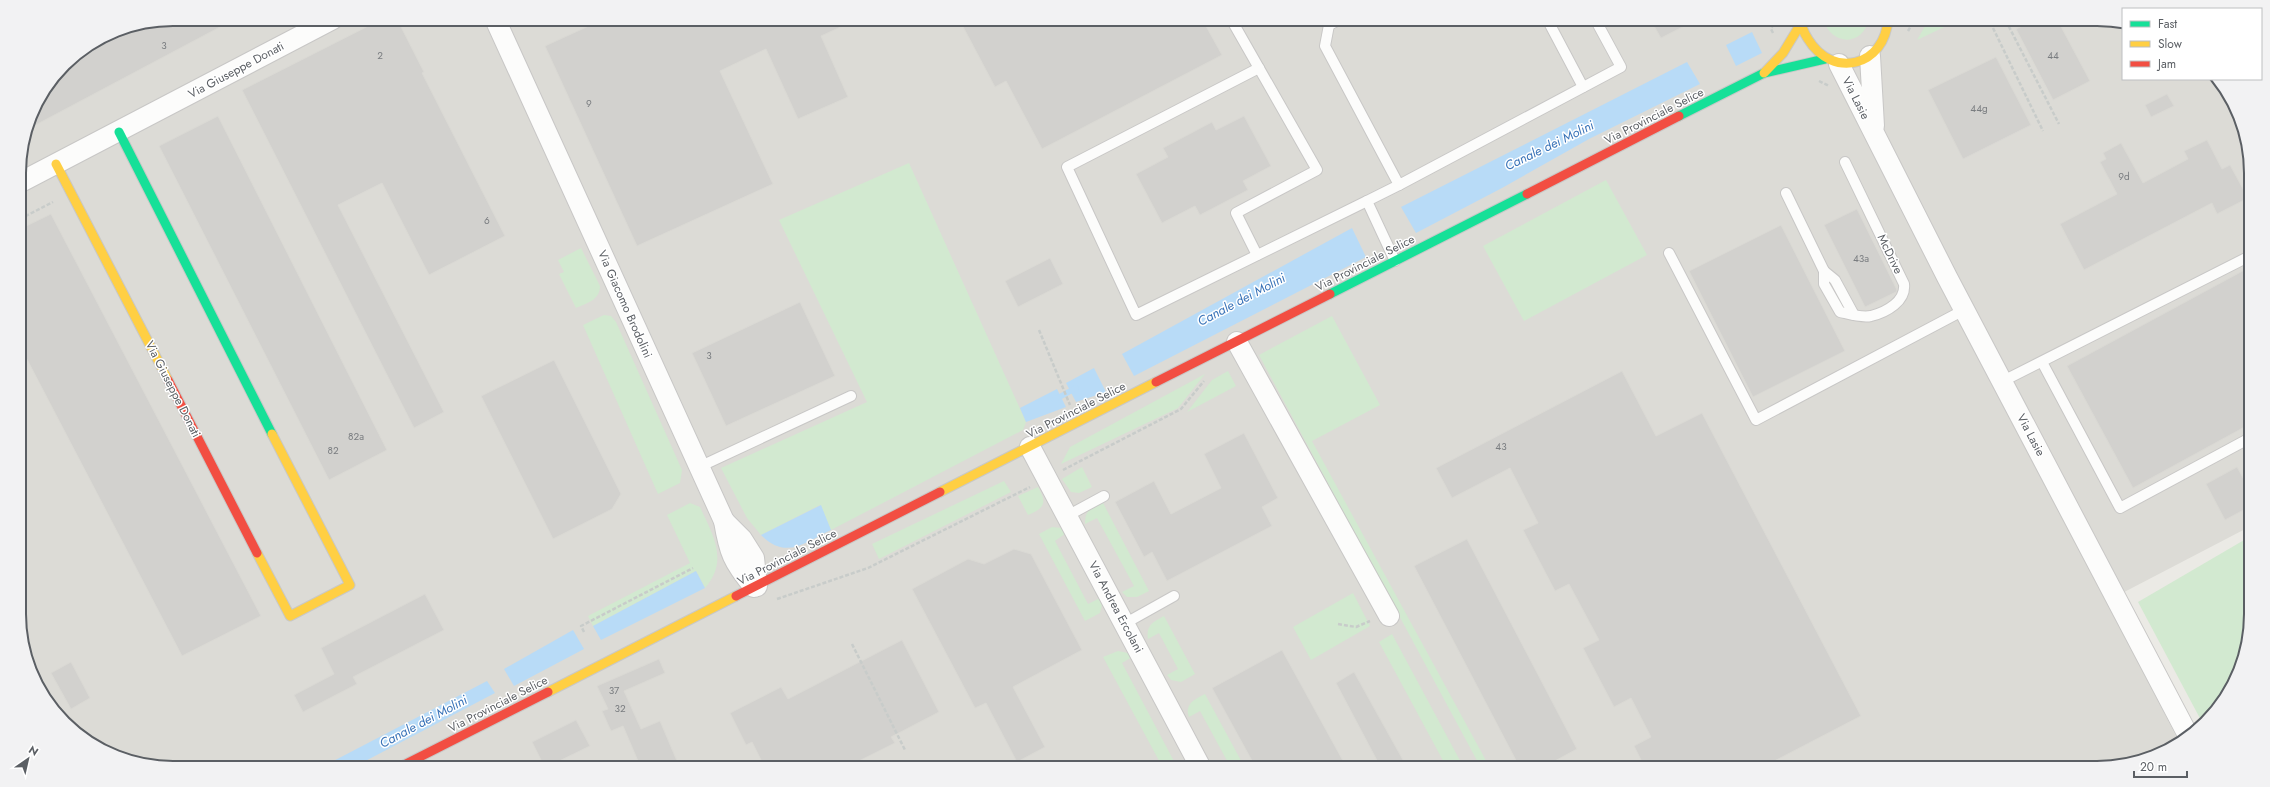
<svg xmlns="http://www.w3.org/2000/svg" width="2270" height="787" viewBox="0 0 2270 787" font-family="Jost,sans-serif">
<rect width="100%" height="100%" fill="#ebeae5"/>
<path fill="#dcdbd6" d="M173 19H2097L2123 23V79H2218L2235 105 2250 153 2251 526 2107 601 2179 742 2147 760 2107 768H173L124 760 88 742 57 716 35 682 22 644 19 163 35 105 71 57 114 31Z"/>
<g fill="#d2e9d0">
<path d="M1823 19H1869C1863 47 1831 46 1823 19Z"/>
<path d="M1929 19H1961L1917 40Z"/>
<path d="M909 163 1026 422 1023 430 831 530 820 505 761 535 747 518 721 468 867 402 779 220Z"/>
<path d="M1606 180 1647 255 1524 321 1483 246Z"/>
<path d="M581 248 600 286C600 300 587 303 576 308L559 274 564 272 558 260Z"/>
<path d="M604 315 611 316 616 322 682 470 680 483 658 494 583 325Z"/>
<path d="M1332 316 1380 405 1312 441 1490 768H1481L1259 355Z"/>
<path d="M1228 371 1236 386 1187 412 1212 380Z"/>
<path d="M1205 374 1178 408 1061 464 1070 447Z"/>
<path d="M1082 467 1092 487 1079 493 1071 492 1062 479Z"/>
<path d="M1004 481 1011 492 879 559 872 544Z"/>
<path d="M1038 487C1047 503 1045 508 1028 515L1018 496Z"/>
<path d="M1102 501 1149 591 1137 597H1127L1122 592 1134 586 1097 518 1085 524C1085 511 1090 508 1102 501Z"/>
<path d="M690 503 700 507C713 535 729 561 705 588L696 571 593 626 588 616 690 563 667 515Z"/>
<path d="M1052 527 1061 528 1066 533 1055 541 1088 604 1100 598 1102 605 1100 613 1085 621 1039 534Z"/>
<path d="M2251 536V614L2243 663 2219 708 2203 724 2138 602Z"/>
<path d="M1353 593 1370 626 1311 660 1293 627Z"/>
<path d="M1164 616 1195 674 1181 682 1171 680 1167 675 1178 669 1159 633 1148 639C1146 625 1153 622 1164 616Z"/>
<path d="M1392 634 1464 768H1447L1379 642Z"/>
<path d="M1118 651 1128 653 1132 657 1122 663 1176 765 1187 759 1188 768H1163L1103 657Z"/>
<path d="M1205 694 1245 768H1231L1200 711 1189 717C1184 704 1195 699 1205 694Z"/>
</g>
<g fill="#b8dbf7">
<path d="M1752 32 1762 53 1736 66 1726 45Z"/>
<path d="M1687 62 1700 84 1589 139 1502 188 1416 233 1401 207Z"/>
<path d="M1352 228 1366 257 1134 376 1122 354Z"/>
<path d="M1094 368 1106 392 1076 402 1066 383Z"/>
<path d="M1057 389 1066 407 1026 422 1020 408Z"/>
<path d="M821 505 831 530C804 543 786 560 761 535Z"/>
<path d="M696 571 705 588 601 640 593 626Z"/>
<path d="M573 630 584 649 514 686 504 669Z"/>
<path d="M487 681 495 693 352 768H320Z"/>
</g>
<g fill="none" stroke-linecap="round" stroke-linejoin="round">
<path stroke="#b8dbf7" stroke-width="5.5" d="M1054 400 1076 388"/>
</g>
<g fill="#d2d1ce" stroke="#dad9d4">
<path d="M173 19H235L28 129 35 105 71 57 114 31Z"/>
<path d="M382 19H397L424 72 422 73 505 236 429 275 382 183 338 205 444 412 414 428 242 90Z"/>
<path d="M604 19H858L821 36 848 97 798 119 766 49 720 71 773 184 637 246 545 46Z"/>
<path d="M959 19H1202L1222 55 1042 149 1006 81 995 87Z"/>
<path d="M1650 19H1698L1661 38Z"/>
<path d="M2036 19H2057L2090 81 2053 100 2016 29Z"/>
<path d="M1996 57 2031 125 1963 159 1928 90Z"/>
<path d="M2167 94 2174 106 2151 117 2145 105Z"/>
<path d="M218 116 387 450 329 480 159 146Z"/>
<path d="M1244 116 1271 166 1243 181 1248 190 1200 215 1195 206 1162 223 1136 174 1168 157 1163 148 1212 122 1216 130Z"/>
<path d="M2207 140 2222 169 2230 165 2248 198 2217 214 2212 203 2084 270 2060 224 2117 194 2100 162 2106 159 2103 153 2121 143 2143 183 2188 159 2184 151Z"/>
<path d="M1857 209 1897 290 1896 292 1865 307 1824 225Z"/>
<path d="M51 214 261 616 182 656 20 346V229Z"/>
<path d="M1781 225 1845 351 1753 397 1689 271Z"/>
<path d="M1050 258 1063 284 1018 307 1005 281Z"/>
<path d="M2250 267V424L2133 488 2067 366Z"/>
<path d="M800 302 835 376 726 426 692 353Z"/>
<path d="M554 360 621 494 612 509 553 539 481 396Z"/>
<path d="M1622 371 1656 436 1702 413 1861 716 1761 768H1645L1634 746 1651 737 1631 698 1614 707 1583 648 1599 640 1569 584 1555 591 1523 530 1538 523 1510 468 1452 498 1436 468Z"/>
<path d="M1244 433 1278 498 1262 507 1272 526 1167 581 1152 552 1144 557 1115 502 1154 481 1171 514 1221 488 1204 454Z"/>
<path d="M2237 467 2251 492V506L2225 520 2206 484Z"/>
<path d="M1467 539 1577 749 1542 768H1520L1414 566Z"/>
<path d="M1014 549 1031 554 1082 650 1013 687 1045 747 1017 762 986 703 975 708 912 589 968 559 984 564Z"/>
<path d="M425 594 444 630 353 677 357 684 303 712 294 695 334 674 321 648Z"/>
<path d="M902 640 939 712 891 737 895 743 845 768H765L752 742 746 745 730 713 781 687 788 699Z"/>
<path d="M1282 650 1347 768H1256L1212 688Z"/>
<path d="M659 659 665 673 624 691 641 729 660 721 677 761 660 768H641L623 726 611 731 602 711 608 709 597 686Z"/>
<path d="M71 662 90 698 71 709 51 673Z"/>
<path d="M1354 672 1403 760 1390 768H1381L1336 683Z"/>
<path d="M576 720 590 746 545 768 532 742Z"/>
</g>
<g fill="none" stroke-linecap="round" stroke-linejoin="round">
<g stroke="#c8c7c6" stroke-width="12">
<g id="lane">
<path d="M1231 19 1317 170 1236 213 1257 255"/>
<path d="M1326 19 1329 25 1341 19"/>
<path d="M1547 19 1583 87"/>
<path d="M1329 25 1325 46 1399 185 1621 67 1595 19"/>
<path d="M1259 68 1067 167 1136 315 1367 201"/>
<path d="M1786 193 1824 271V284L1840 312C1849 314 1861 318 1871 316 1887 312 1906 301 1904 284L1845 162"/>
<path d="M1669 253 1756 420 1964 310"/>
<path d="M1395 261 1367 201 1399 185"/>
<path d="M1824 271 1835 280 1854 315"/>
<path d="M2042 362 2120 508 2250 438"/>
<path d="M2003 381 2250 256"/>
<path d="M699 467 851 396"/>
<path d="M1067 516 1104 496"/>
<path d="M1124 624 1174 596"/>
</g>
</g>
<g stroke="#c8c7c6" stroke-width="22">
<g id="street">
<path d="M495 19 724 521C729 552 733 562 754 587"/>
<path d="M1870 56 1874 126"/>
<path d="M1839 64 1947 277 2189 737"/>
<path d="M19 183 333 19"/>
<path d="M1237 342 1389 616"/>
<path d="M1030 447 1201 768"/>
<path d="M724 521 742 539 754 558 757 586"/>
</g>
</g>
<g stroke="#c8c8c7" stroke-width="11">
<g id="fast">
<path d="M1679 116 1764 73 1825 59"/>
<path d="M119 132 272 434"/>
<path d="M1330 294 1527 194"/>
</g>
</g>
<g stroke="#c8c8c7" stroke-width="11">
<g id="slow">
<path d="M1801 19C1801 27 1804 33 1808 39 1833 80 1885 66 1888 19"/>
<path d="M1764 73 1783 53 1800 25"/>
<path d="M56 164 168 380"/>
<path d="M940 492 1156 382"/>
<path d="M257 553 290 616 350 585 272 434"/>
<path d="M548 692 736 596"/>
</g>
</g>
<g stroke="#c8c8c7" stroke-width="11">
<g id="jam">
<path d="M1527 194 1679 116"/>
<path d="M168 380 257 553"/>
<path d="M1156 382 1330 294"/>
<path d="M736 596 940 492"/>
<path d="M398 768 548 692"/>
</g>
</g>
<g stroke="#c8ccca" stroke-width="2.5" stroke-dasharray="4 2" stroke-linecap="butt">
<path d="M2006 21 2059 124"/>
<path d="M1993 28 2043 131"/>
<path d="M1908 31 1915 19"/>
<path d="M1773 33 1771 29 1776 19"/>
<path d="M1819 81 1829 86"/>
<path d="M20 219 53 202"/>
<path d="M1039 330 1070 405"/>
<path d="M1063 470 1181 409 1204 381"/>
<path d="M777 599 868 568 1030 487"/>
<path d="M1338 624 1356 627 1370 621"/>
<path d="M584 632 581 626 693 568"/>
<path d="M852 644 905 750"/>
</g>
<use href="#lane" stroke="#fcfcfb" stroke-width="10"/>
<use href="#street" stroke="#fcfcfb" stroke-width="20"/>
<use href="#fast" stroke="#16e098" stroke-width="9"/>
<use href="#slow" stroke="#ffcf43" stroke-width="9"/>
<use href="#jam" stroke="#f24e42" stroke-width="9"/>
</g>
<g text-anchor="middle" stroke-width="3" stroke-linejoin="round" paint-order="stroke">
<g font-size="10" fill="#7a7d80">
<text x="164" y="49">3</text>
<text x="380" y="59">2</text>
<text x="2053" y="59">44</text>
<text x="589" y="107">9</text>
<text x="1979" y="112">44g</text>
<text x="2124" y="180">9d</text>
<text x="487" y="224">6</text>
<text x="1861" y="262">43a</text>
<text x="709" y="359">3</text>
<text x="356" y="440">82a</text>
<text x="1501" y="450">43</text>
<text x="333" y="454">82</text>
<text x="614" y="694">37</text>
<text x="620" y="712">32</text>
</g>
<g font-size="12" fill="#5b5f64" stroke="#fff">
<text transform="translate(236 70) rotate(-28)" y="4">Via Giuseppe Donati</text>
<text transform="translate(1856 98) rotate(63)" y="4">Via Lasie</text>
<text transform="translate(1654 116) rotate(-27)" y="4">Via Provinciale Selice</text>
<text transform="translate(1890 254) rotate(64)" y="4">McDrive</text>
<text transform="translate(1365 263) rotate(-27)" y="4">Via Provinciale Selice</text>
<text transform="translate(625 304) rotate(66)" y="4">Via Giacomo Brodolini</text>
<text transform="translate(173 389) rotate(63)" y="4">Via Giuseppe Donati</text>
<text transform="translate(1076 410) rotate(-27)" y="4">Via Provinciale Selice</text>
<text transform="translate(2031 435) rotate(62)" y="4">Via Lasie</text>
<text transform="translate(787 557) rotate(-27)" y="4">Via Provinciale Selice</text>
<text transform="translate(1116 607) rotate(62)" y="4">Via Andrea Ercolani</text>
<text transform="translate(498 704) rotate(-27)" y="4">Via Provinciale Selice</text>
</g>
<g font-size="13" font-style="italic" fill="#3973b8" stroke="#fff">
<text transform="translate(1549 145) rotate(-26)" y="5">Canale dei Molini</text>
<text transform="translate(1241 299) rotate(-28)" y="5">Canale dei Molini</text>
<text transform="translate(423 721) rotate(-28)" y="5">Canale dei Molini</text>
</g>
</g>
<path d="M0 0H2270V787H0ZM173 26H2097A147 147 0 0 1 2244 173V614A147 147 0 0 1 2097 761H173A147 147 0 0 1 26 614V173A147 147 0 0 1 173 26Z" fill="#f2f2f3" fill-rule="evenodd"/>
<path fill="none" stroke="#5b5f64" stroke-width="2" d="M173 26H2097A147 147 0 0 1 2244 173V614A147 147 0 0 1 2097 761H173A147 147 0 0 1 26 614V173A147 147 0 0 1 173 26Z"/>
<rect x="2122" y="8" width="140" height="72" fill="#ffffff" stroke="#bdbfc1"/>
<rect x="2130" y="21" width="20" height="6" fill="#16e098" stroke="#bdbfc1"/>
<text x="2158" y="28" font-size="12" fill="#5b5f64">Fast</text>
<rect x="2130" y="41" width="20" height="6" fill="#ffcf43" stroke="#bdbfc1"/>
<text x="2158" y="48" font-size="12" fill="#5b5f64">Slow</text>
<rect x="2130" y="61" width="20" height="6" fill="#f24e42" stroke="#bdbfc1"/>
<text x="2158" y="68" font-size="12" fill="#5b5f64">Jam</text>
<g transform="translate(28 759) rotate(34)" stroke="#ffffff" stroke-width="3" paint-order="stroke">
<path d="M0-3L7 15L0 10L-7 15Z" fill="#5b5f64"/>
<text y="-6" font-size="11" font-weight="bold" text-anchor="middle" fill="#5b5f64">N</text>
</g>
<path d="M2134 771v6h53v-6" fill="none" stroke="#5b5f64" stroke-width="2"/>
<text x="2140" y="771" font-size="12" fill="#5b5f64" stroke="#ffffff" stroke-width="3" paint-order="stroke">20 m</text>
</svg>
